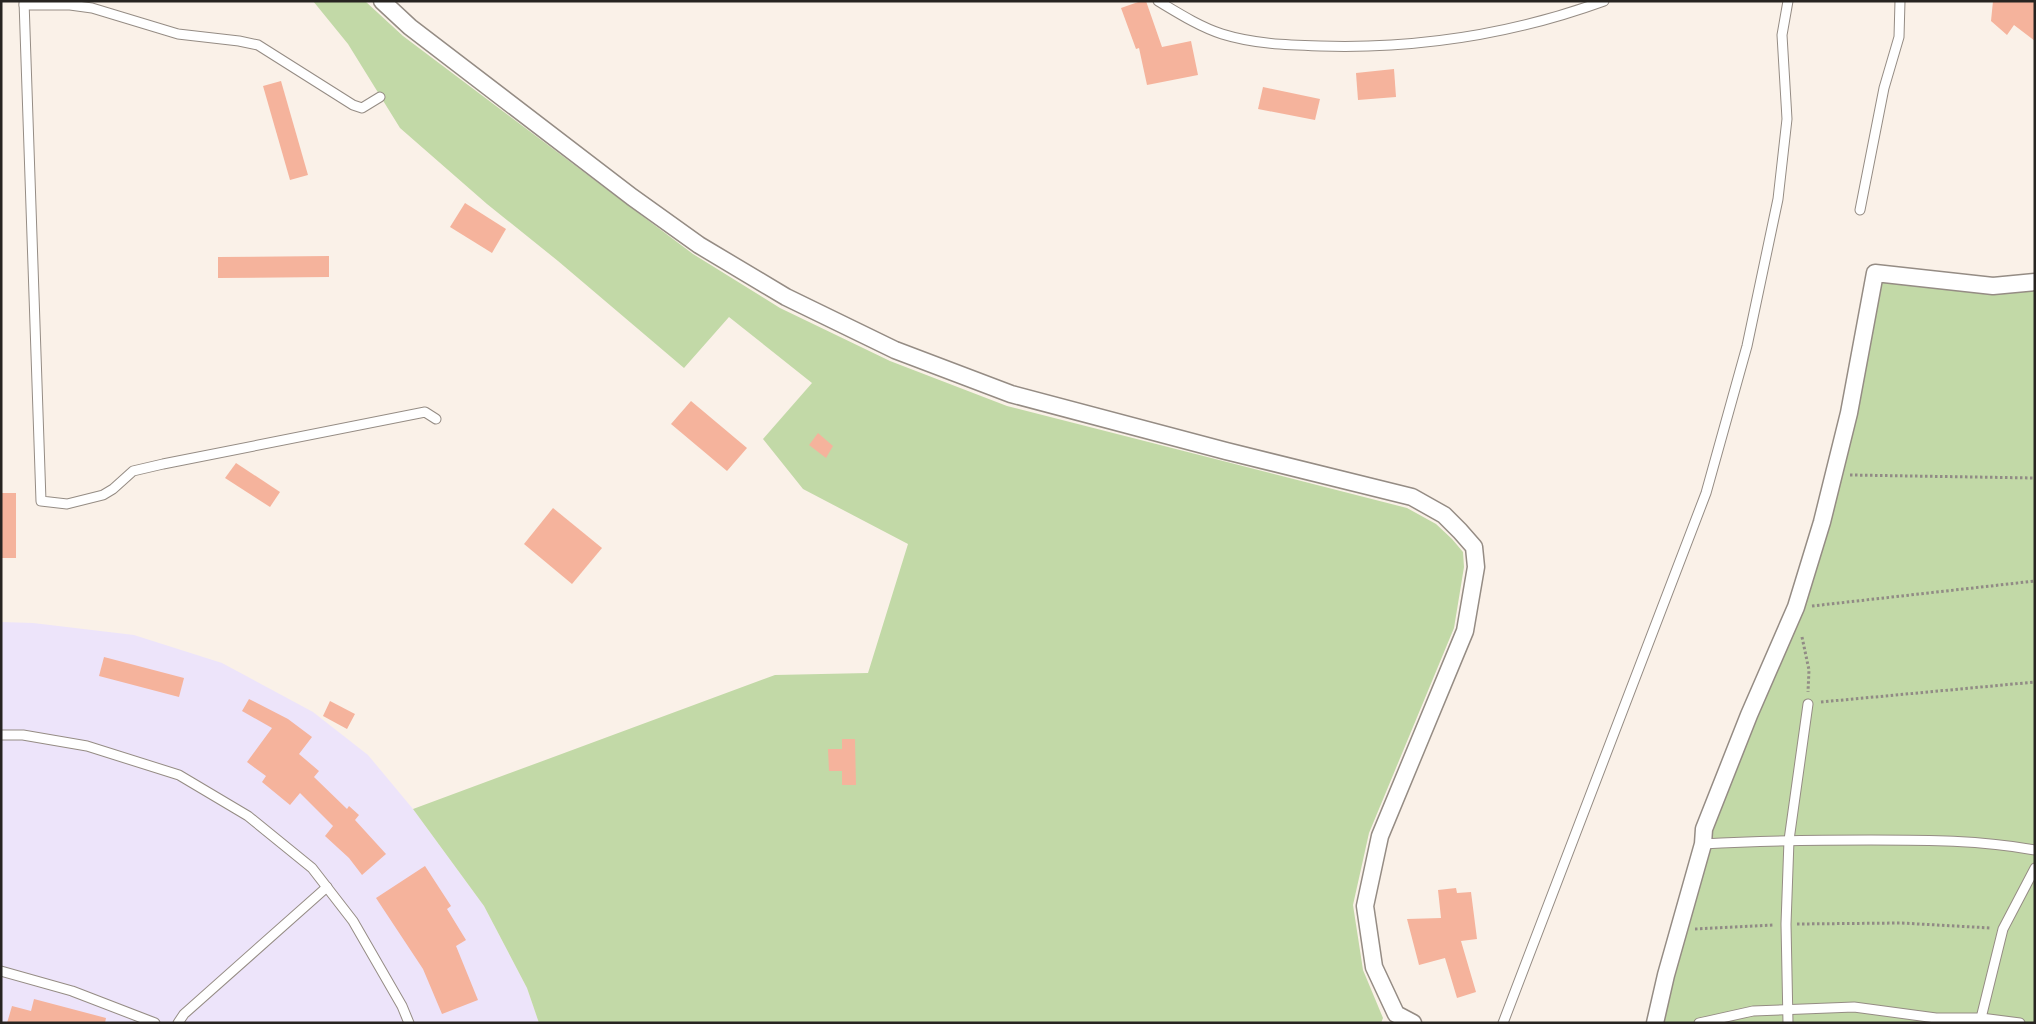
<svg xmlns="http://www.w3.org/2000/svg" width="2036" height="1024" viewBox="0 0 2036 1024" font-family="'IBM Plex Sans',sans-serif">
<rect width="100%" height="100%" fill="#faf1e8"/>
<path fill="#ede4fa" d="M1 622 33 623 134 635 222 663 313 712 368 755 413 809 484 906 527 988 539 1023H1Z"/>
<g fill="#c2d9a7">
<path d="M313 1H365L403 36 693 254 780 308 890 361 1007 406 1407 508 1436 524 1452 539 1463 552 1464 567 1454 628 1369 833 1353 905 1363 970 1383 1018 1381 1023H539L527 988 484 906 413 809 775 675 868 673 908 544 803 489 763 439 812 383 729 317 684 368 558 261 487 204 400 128 348 44Z"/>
<path d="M1875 273 2035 282V1023H1655L1703 844 1796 607Z"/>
</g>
<g fill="#f5b39c">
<path d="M1141 1H1146L1162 47 1191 41 1198 75 1147 85 1139 48 1136 49 1121 8Z"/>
<path d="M1993 1H2035V41L2014 25 2007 35 1991 21Z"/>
<path d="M1394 69 1396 97 1358 100 1356 73Z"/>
<path d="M281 81 308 175 290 180 263 86Z"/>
<path d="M1263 87 1320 99 1315 120 1258 109Z"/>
<path d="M465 203 506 229 492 253 450 227Z"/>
<path d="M329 256V277L218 278V257Z"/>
<path d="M691 401 747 448 727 471 671 424Z"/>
<path d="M818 433 833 446 826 458 809 445Z"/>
<path d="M236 463 280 492 270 507 225 478Z"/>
<rect x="1" y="493" width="15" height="65"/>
<path d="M553 508 602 548 572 584 524 544Z"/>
<path d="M104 657 184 678 179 697 99 676Z"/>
<path d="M249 699 288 719 312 737 299 754 319 771 314 777 347 809 349 806 359 815 355 820 386 854 362 875 349 858 325 836 333 826 300 793 290 805 262 782 266 776 247 762 272 728 242 711Z"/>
<path d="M330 701 355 714 347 729 323 716Z"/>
<path d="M842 739H855L856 785H842V771H829L828 749H842Z"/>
<path d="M425 866 451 906 447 909 466 940 456 946 478 1000 442 1014 423 969 376 898Z"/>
<path d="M1456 888 1457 893 1471 892 1477 939 1461 941 1476 992 1457 998 1445 958 1419 965 1407 919 1441 918 1438 890Z"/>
<path d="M34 999 106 1018 105 1023H7L12 1006 31 1011Z"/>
</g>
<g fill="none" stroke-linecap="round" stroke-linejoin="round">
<g stroke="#958c84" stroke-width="11">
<g id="lane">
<path d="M24 1 41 501 67 504 103 495 113 489 133 471 163 464 425 412 436 419"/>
<path d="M1158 1C1178 13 1200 27 1222 34 1254 44 1287 45 1320 46 1416 49 1513 34 1604 1"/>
<path d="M24 5H70L92 8 178 34 239 41 258 45 353 105 362 108 380 97"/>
<path d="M1860 210 1884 88 1899 37 1900 1"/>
<path d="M1 735H23L87 746 179 775 248 816 312 868 353 921 402 1006 409 1023"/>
<path d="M1703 844C1759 841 1815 840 1871 840 1927 840 1980 840 2035 850"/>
<path d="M1 971 72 991 155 1023"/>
<path d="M1981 1018 2003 929 2035 868"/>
<path d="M178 1023 184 1014 327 887"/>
<path d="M1503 1023 1706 493 1747 346 1778 199 1787 119 1782 35 1788 1"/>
<path d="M1699 1023 1753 1011 1854 1007 1936 1018H1981L2020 1023"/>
<path d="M1788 1023 1786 924 1789 840 1808 704"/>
</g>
</g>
<g stroke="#958c84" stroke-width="19">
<g id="street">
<path d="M382 1 410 27 632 197 699 245 786 297 895 350 1011 394 1226 451 1412 497 1444 515 1460 531 1474 547 1476 567 1465 631 1380 836 1365 906 1374 967 1396 1014 1413 1023"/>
<path d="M1655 1023 1666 975 1703 844 1704 829 1749 715 1796 607 1822 522 1849 413 1875 273 1993 286 2035 282"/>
</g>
</g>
<g stroke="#918b85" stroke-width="3" stroke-dasharray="2.5 2.5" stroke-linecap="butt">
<path d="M1850 475 2035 478"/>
<path d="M1812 606 2035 581"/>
<path d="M1802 637 1809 670 1808 692"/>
<path d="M1821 702 2035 682"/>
<path d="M1797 924 1901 923 1991 928"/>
<path d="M1695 929 1774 925"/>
</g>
<use href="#lane" stroke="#fff" stroke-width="9"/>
<use href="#street" stroke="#fff" stroke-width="16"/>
</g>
<rect width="2036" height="1024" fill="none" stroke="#272421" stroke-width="5"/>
</svg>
